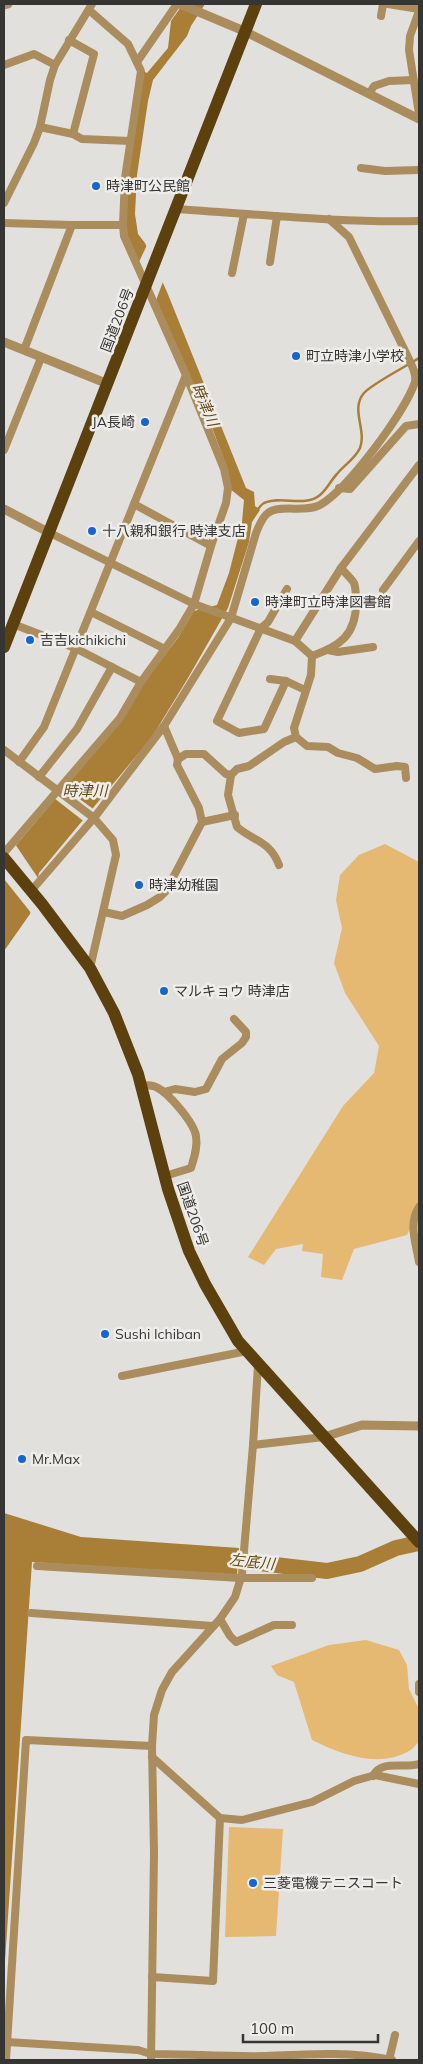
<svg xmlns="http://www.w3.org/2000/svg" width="423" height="2064" viewBox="0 0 423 2064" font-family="Mulish,'Noto Sans JP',sans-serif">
<rect width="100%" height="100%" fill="#e2e0dd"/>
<g fill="#e5b972">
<path d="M385 844 419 862V1209L407 1235 354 1249 342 1280 321 1277 323 1254 302 1251 303 1244 276 1249 264 1265 248 1257 343 1106 374 1073 379 1046 345 993 334 963 342 928 336 900 340 875 359 855Z"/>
<path d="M366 1640 399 1650 407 1665 409 1689 419 1709V1741C416 1745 412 1750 407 1752 377 1768 340 1754 312 1740L294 1682 277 1675 271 1666 329 1645Z"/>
<path d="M229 1827 283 1829 276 1936 225 1937Z"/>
</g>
<g fill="#a97e36">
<path d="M183 4H205L191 26 187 36 153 80 148 101 137 175 135 214 138 234 145 243 167 292 246 488 254 492 255 506 260 510 252 522 249 542 228 608 188 678 152 737 39 873 30 914 4 951V862L17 844 123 719 145 681 178 638 194 611 217 605 229 573 242 522 244 500 230 489 227 467 206 412 127 235C121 181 135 125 143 71L147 73 168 48 171 21Z"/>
<path d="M4 1513 81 1537 239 1548 237 1575 32 1562 4 1976Z"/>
</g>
<g fill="#e2e0dd">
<path d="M148 243 164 279 155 303 138 264Z"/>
<path d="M62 786 96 811 86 823 54 798Z"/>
<path d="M15 844 40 881 32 914 4 879V860Z"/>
</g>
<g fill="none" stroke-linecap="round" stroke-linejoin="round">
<path stroke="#a97e36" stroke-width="2.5" d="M256 511C258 509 262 504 264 503 281 495 305 508 320 495 328 488 331 480 337 474 344 465 355 459 360 448 367 430 350 409 364 393 373 383 407 366 419 358"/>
<path stroke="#a97e36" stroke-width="16" d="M224 1559 327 1571 360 1564 396 1548 419 1543"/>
<g stroke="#aa8c5d" stroke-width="8">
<path d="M388 4 419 9"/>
<path d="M89 10 128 44 141 71 125 178 123 225"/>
<path d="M419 11 410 36 409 50 419 114"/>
<path d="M381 16 383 4"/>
<path d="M137 62 177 4"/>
<path d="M4 65 34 54 55 65"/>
<path d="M369 94 374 86 389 81 413 80"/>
<path d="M40 127 73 134 94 54 69 40"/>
<path d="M73 134 82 139 130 141"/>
<path d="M361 168 385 171 419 170"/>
<path d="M4 203 34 143 40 127 50 80 55 65 92 4"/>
<path d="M175 209C256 214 338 223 419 221"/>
<path d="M4 223 72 225"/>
<path d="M270 262 277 216"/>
<path d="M232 273 244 214"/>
<path d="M4 450 41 358"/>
<path d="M339 488 350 489 406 426 419 424"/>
<path d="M134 504 211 546"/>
<path d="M48 532 194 604 295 641 312 656 311 675 294 728 296 737 307 746 328 747 338 753 357 758 375 769 397 766 405 767 406 778"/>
<path d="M341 568 419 465"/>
<path d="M383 590 419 541"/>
<path d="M91 612 165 649"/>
<path d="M13 624 75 648 141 682"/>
<path d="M295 641 341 568C345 573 351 578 354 583 356 588 356 597 356 603 356 635 340 646 312 656"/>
<path d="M328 650 338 652 373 647"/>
<path d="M270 679 286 681 305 690"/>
<path d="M286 681 264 729 239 733 217 721 261 628 268 622 287 589"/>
<path d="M4 750 94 818 113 840 116 855 90 968"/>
<path d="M178 759 186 754H204L226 774 231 775"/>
<path d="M19 762 44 727 186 375"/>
<path d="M39 777 77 729 112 667"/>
<path d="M202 822 235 815"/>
<path d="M4 853 120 718 141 682 180 628 194 604 211 546 226 503 228 488 224 469 186 375 124 236 123 225H72L24 350"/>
<path d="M279 865C270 841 255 842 237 827L228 795 231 775 237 769 249 766 284 742 296 737"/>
<path d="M31 891 94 818 164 726 231 618 256 533C259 526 262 517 268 513 278 504 306 513 320 505 348 489 405 412 415 382 417 374 411 364 408 357L349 237 329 219"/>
<path d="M104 912 122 916 147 905 160 897 166 891 202 822 199 808 177 765 178 759 164 726"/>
<path d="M141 1085C146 1085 152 1085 156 1087 169 1093 194 1123 196 1136 198 1147 194 1158 191 1168L165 1176"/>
<path d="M164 1092 175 1089 195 1092 206 1089 222 1059 242 1043 246 1037V1032L234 1019"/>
<path d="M419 1207C408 1224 416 1243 419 1262"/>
<path d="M122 1376 247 1351"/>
<path d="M253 1445 324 1437"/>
<path d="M37 1566 240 1578H312"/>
<path d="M31 1613 213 1626"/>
<path d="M220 1619 230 1636 236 1642 274 1625H292"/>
<path d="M419 1684V1692"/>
<path d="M152 1757 220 1818 242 1820 312 1802 354 1781 375 1775 419 1784"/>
<path d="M373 1776C381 1759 404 1769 419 1764"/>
<path d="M152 1977 213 1981 220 1818"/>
<path d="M7 2042 138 2050 151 2054C189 2054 228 2057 266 2056 308 2054 351 2051 392 2060"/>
<path d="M6 2060 26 1740 152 1746"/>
<path d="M151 2060 154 1853 152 1746 154 1715 162 1690 172 1672 220 1619 235 1597 242 1574 253 1445 258 1365"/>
<path d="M389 2060 395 2035"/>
</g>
<g stroke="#aa8c5d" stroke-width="9">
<path d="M180 4 244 31 419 119"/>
<path d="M4 5 8 4"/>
<path d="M4 342 108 384"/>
<path d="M4 509 48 532"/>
<path d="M324 1437 362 1425 419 1426"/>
</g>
<g stroke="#5c400e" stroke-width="12">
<path d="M4 647 256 4"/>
<path d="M4 858 42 904 90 968 114 1013 138 1074 168 1189 189 1251 205 1284 238 1341 419 1542"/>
</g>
</g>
<g fill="#1766d0" stroke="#efedea" stroke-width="2">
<circle cx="96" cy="186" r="5"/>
<circle cx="296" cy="356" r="5"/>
<circle cx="145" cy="422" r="5"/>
<circle cx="92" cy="531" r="5"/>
<circle cx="255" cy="602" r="5"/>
<circle cx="30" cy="640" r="5"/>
<circle cx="139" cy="885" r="5"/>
<circle cx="164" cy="991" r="5"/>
<circle cx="105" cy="1334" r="5"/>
<circle cx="22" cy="1459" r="5"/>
<circle cx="253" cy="1883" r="5"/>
</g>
<g text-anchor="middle" stroke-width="5" stroke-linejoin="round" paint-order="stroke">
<g font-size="14" fill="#353533" stroke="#efedea" text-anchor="start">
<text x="106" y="191">時津町公民館</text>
<text x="306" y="361">町立時津小学校</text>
<text x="135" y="427" text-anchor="end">JA長崎</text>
<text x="102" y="536">十八親和銀行 時津支店</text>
<text x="265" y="607">時津町立時津図書館</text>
<text x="40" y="645">吉吉kichikichi</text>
<text x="149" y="890">時津幼稚園</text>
<text x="174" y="996">マルキョウ 時津店</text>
<text x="115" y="1339">Sushi Ichiban</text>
<text x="32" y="1464">Mr.Max</text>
<text x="263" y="1888">三菱電機テニスコート</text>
</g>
<g font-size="14" fill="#353533" stroke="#efedea">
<text transform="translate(117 320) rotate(-69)" y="5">国道206号</text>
<text transform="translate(193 1214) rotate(71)" y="5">国道206号</text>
</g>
<g font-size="15" font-style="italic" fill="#674911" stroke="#efedea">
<text transform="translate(205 405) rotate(67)" y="5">時津川</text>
<text x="85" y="796">時津川</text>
<text transform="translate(252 1562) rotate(6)" y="5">左底川</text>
</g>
</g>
<rect width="423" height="2064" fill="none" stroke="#353533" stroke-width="10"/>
<path d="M243 2034v8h135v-8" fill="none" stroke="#353533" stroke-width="2.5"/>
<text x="250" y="2034" font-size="15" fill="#353533" stroke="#efedea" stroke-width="4" paint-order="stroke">100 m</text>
</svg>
